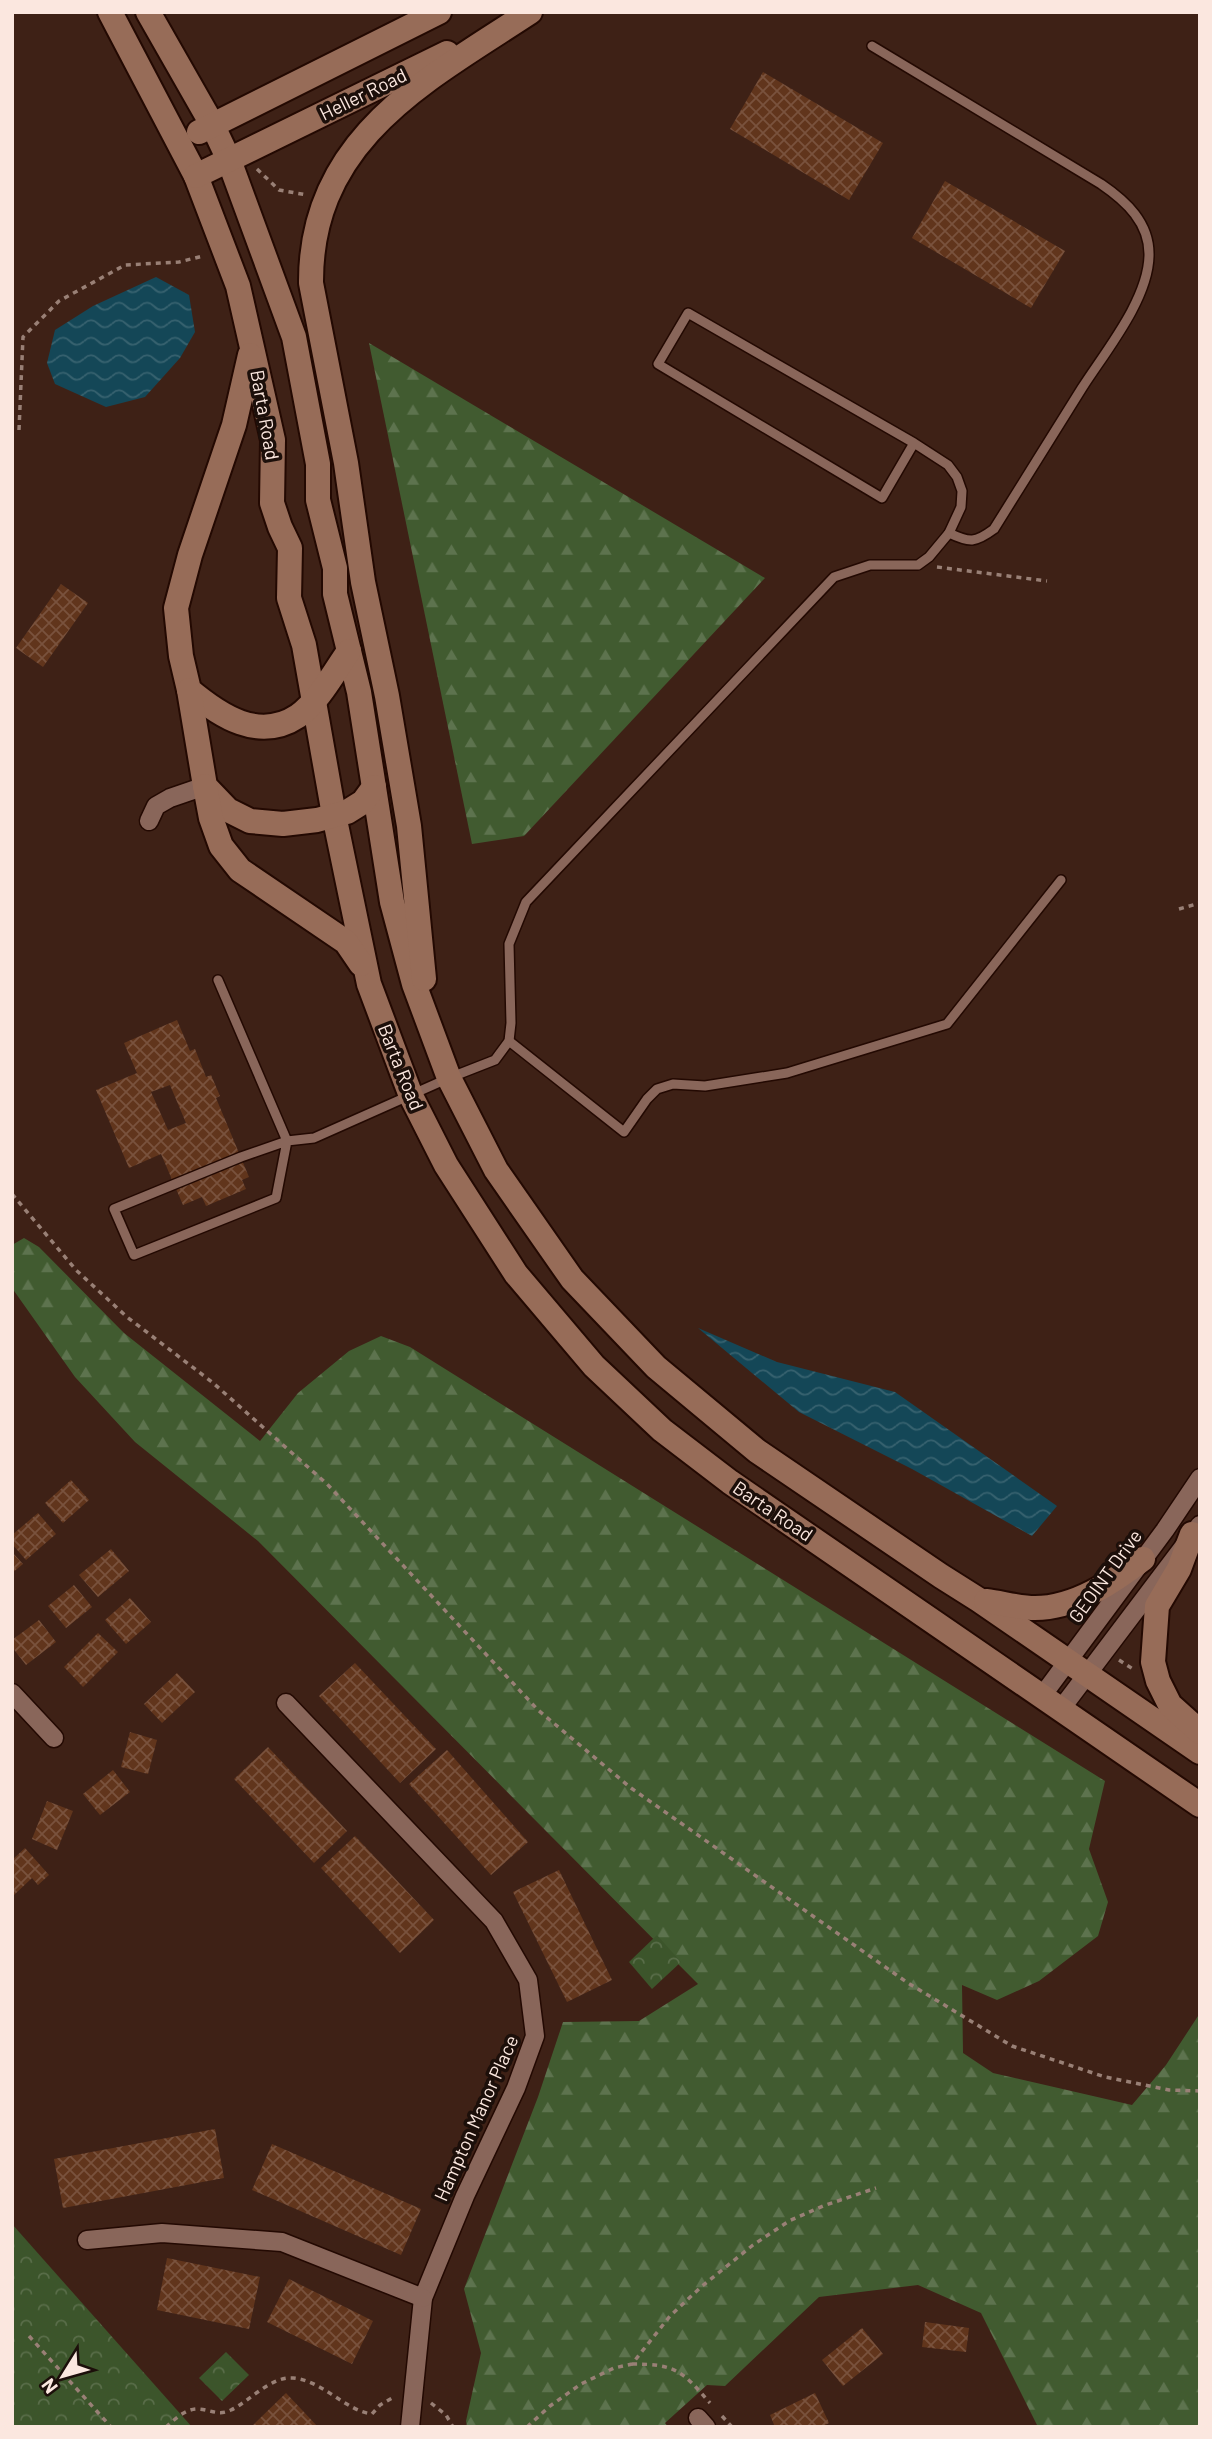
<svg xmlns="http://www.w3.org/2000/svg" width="1212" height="2439" viewBox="0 0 1212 2439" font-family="Barlow,sans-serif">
<defs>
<pattern id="forest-firs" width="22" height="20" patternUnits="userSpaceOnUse" patternTransform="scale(1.75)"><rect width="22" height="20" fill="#415b30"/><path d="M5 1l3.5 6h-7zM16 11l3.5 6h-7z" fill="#5d734e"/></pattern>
<pattern id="park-crowns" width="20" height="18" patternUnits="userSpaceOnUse" patternTransform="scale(1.75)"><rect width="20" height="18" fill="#3c552b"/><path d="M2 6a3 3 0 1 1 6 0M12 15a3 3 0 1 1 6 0" fill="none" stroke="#596d49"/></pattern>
<pattern id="water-waves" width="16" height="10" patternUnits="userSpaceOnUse" patternTransform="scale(1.75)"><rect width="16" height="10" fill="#144757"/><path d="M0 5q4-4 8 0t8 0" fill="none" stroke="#37626f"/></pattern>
<pattern id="building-cross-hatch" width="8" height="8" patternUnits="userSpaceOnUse" patternTransform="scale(1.75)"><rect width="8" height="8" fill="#61351c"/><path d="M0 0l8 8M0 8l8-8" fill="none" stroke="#79523d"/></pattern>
</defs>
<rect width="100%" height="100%" fill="#3e2116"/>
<g fill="url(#forest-firs)">
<path d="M369 343 765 578 524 836 472 844Z"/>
<path d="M24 1238 39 1247 124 1333 260 1441 298 1393 349 1351 381 1336 410 1347 1105 1781 1089 1849 1108 1902 1098 1936 1039 1981 997 2000 962 1985 963 2053 993 2073 1132 2105 1166 2065 1200 2013V2427H1038L981 2313 918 2285 819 2297 725 2386 707 2385 665 2423 668 2427H467L466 2421 481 2353 464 2289 538 2097 563 2022 639 2021 698 1984 258 1541 135 1442 75 1377 12 1288V1245Z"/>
</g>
<g fill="url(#park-crowns)">
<path d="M657 1935 681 1962 652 1989 629 1962Z"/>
<path d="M12 2224 192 2427H12Z"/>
<path d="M226 2352 249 2375 222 2401 199 2378Z"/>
</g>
<g fill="url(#water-waves)">
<path d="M156 277 189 295 195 332 180 358 145 397 106 407 55 384 47 363 55 330 93 306Z"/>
<path d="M698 1328 777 1362 895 1392 1057 1506 1032 1536 912 1469 799 1412Z"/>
</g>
<g fill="url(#building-cross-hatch)" fill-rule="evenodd">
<path d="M763 72 883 143 849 200 730 129Z"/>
<path d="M945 181 1065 251 1031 308 912 238Z"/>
<path d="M61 584 88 603 43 667 16 648Z"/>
<path d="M177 1020 190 1051 195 1049 206 1077 211 1075 220 1096 216 1098 249 1177 242 1180 246 1189 206 1206 202 1197 183 1205 161 1154 129 1168 96 1090 137 1073 124 1043ZM170 1085 186 1123 168 1130 151 1092Z"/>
<path d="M71 1480 89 1500 63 1523 45 1503Z"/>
<path d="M38 1513 56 1534 26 1560 12 1544V1535Z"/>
<path d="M111 1549 129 1571 98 1597 79 1575Z"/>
<path d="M12 1552 23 1564 12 1573Z"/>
<path d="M74 1585 92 1607 66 1628 48 1606Z"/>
<path d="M130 1598 151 1622 126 1644 105 1620Z"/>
<path d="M39 1620 56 1642 26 1665 12 1647V1640Z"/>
<path d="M98 1633 118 1652 83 1687 64 1667Z"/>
<path d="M355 1663 436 1749 400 1783 319 1696Z"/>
<path d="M177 1673 195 1692 162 1723 144 1704Z"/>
<path d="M130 1732 157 1740 148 1774 121 1767Z"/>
<path d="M268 1747 347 1831 314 1863 234 1779Z"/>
<path d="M447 1750 528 1842 491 1875 409 1784Z"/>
<path d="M113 1770 130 1792 100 1815 83 1794Z"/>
<path d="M47 1801 73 1811 57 1850 32 1839Z"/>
<path d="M355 1836 434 1920 400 1953 321 1868Z"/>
<path d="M25 1848 49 1875 38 1885 32 1878 14 1895 12 1860Z"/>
<path d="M559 1870 612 1980 567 2002 513 1892Z"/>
<path d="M215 2129 224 2178 63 2208 54 2159Z"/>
<path d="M272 2144 421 2209 401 2255 252 2190Z"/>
<path d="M167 2258 260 2277 249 2329 157 2310Z"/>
<path d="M289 2279 373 2321 352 2364 267 2322Z"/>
<path d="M925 2322 969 2328 966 2352 922 2347Z"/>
<path d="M862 2328 883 2354 843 2386 822 2360Z"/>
<path d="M286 2393 318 2427H251Z"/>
<path d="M815 2393 829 2423 821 2427H775L770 2415Z"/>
</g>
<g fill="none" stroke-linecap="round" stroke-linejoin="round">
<g stroke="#230902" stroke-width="12">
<g id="lane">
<path d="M872 46 1101 184C1126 201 1150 223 1149 256 1148 300 1105 352 1082 388 1053 435 1023 482 994 529 975 543 970 543 949 533"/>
<path d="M218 980 287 1141 276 1198 134 1255 114 1209 241 1157 287 1141 314 1138 449 1078 495 1060 509 1041 511 1023 509 944 526 902 834 577 870 565H918L929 557 949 533 961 507 962 491 957 477 948 465 914 443 688 313 658 364 882 498 914 443"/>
<path d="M509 1041 624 1132 647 1099 657 1089 673 1084 705 1086 787 1073 947 1024 1061 880"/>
</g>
</g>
<g stroke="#230902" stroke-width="21">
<g id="street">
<path d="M149 821 156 806 170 798 205 786"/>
<path d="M12 1693 54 1738"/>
<path d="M1042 1696 1165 1530 1200 1478"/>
<path d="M286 1703 494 1921 528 1980 535 2036 516 2088 465 2196 423 2298 410 2427"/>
<path d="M1061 1709 1200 1525"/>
<path d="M87 2240 162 2233 282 2242 423 2298"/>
<path d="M698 2418 706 2427"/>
</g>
</g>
<g stroke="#230902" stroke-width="28">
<g id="secondary">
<path d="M110 12 196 176 238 286 273 440 272 503 280 527 290 548 289 598 304 645 334 815 369 984 411 1096 446 1165 516 1274 594 1366 662 1430 730 1482 1200 1805"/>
<path d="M148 12 213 126 229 160 294 337 318 464V500L335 568V594L359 692 392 902 414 984 449 1078 496 1170 572 1279 656 1367 757 1451 941 1576 979 1600 1200 1752"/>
<path d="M199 132 439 12"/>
<path d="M196 176 447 53"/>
<path d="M250 355 234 425 190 555 176 608 181 656 189 690C220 716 259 742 298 716 319 701 334 672 349 651"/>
<path d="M189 690 205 786 228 810 250 821 283 824 317 820 347 812 363 802 374 787"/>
<path d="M205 786 211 818 221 846 240 870 346 942 361 964"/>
<path d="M424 979 409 826 387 696 363 582 346 463 311 283C310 139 425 81 530 12"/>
<path d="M1192 1534 1179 1569 1157 1606 1153 1662 1158 1681 1170 1705 1200 1732"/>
<path d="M986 1601C1002 1603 1019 1608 1035 1608 1075 1608 1113 1582 1143 1559"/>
</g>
</g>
<g stroke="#998076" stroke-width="3.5" stroke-dasharray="5 5" stroke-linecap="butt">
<path d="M257 169 279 190 307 195"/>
<path d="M19 430 23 337 59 301 125 265 179 262 203 256"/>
<path d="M937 567 1047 581"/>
<path d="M1179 909 1200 903"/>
<path d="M12 1194 76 1270 127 1317 212 1382 327 1484 538 1710 631 1788 908 1983 1012 2046 1105 2077 1169 2090 1200 2091"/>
<path d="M1119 1660 1133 1669"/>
<path d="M29 2336 111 2427"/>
<path d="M632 2364C676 2364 682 2371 710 2403"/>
<path d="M431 2403 446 2415 453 2427"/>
<path d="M722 2416 732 2427"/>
<path d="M166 2427C175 2419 186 2408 199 2409 211 2410 219 2416 231 2410 250 2401 271 2376 293 2378 322 2380 346 2411 372 2414L380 2405 394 2397"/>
<path d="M527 2427 550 2406 581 2384 614 2368 632 2364 670 2316 701 2287 753 2245 789 2221 823 2206 876 2188"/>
</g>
<use href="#lane" stroke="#89665a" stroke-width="9"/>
<use href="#street" stroke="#89665a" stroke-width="18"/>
<use href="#secondary" stroke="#976c58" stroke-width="24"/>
</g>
<g text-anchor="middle" stroke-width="7" stroke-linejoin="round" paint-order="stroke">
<g font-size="19" fill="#fbe7df" stroke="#1c0f0a">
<text transform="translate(363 94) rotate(-26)" y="7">Heller Road</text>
<text transform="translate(265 415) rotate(80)" y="7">Barta Road</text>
<text transform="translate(401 1067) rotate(68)" y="7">Barta Road</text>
<text transform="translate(773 1511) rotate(34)" y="7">Barta Road</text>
<text transform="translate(1105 1576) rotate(-54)" y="7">GEOINT Drive</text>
<text transform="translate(476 2118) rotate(-66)" y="7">Hampton Manor Place</text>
</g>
</g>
<rect width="1212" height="2439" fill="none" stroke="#fbe7df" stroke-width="28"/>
<g transform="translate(63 2376) rotate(233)" stroke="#1c0f0a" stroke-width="5" paint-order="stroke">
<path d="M0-5L12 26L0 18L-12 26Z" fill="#fbe7df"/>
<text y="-10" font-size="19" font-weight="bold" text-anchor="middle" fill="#fbe7df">N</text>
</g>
</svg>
